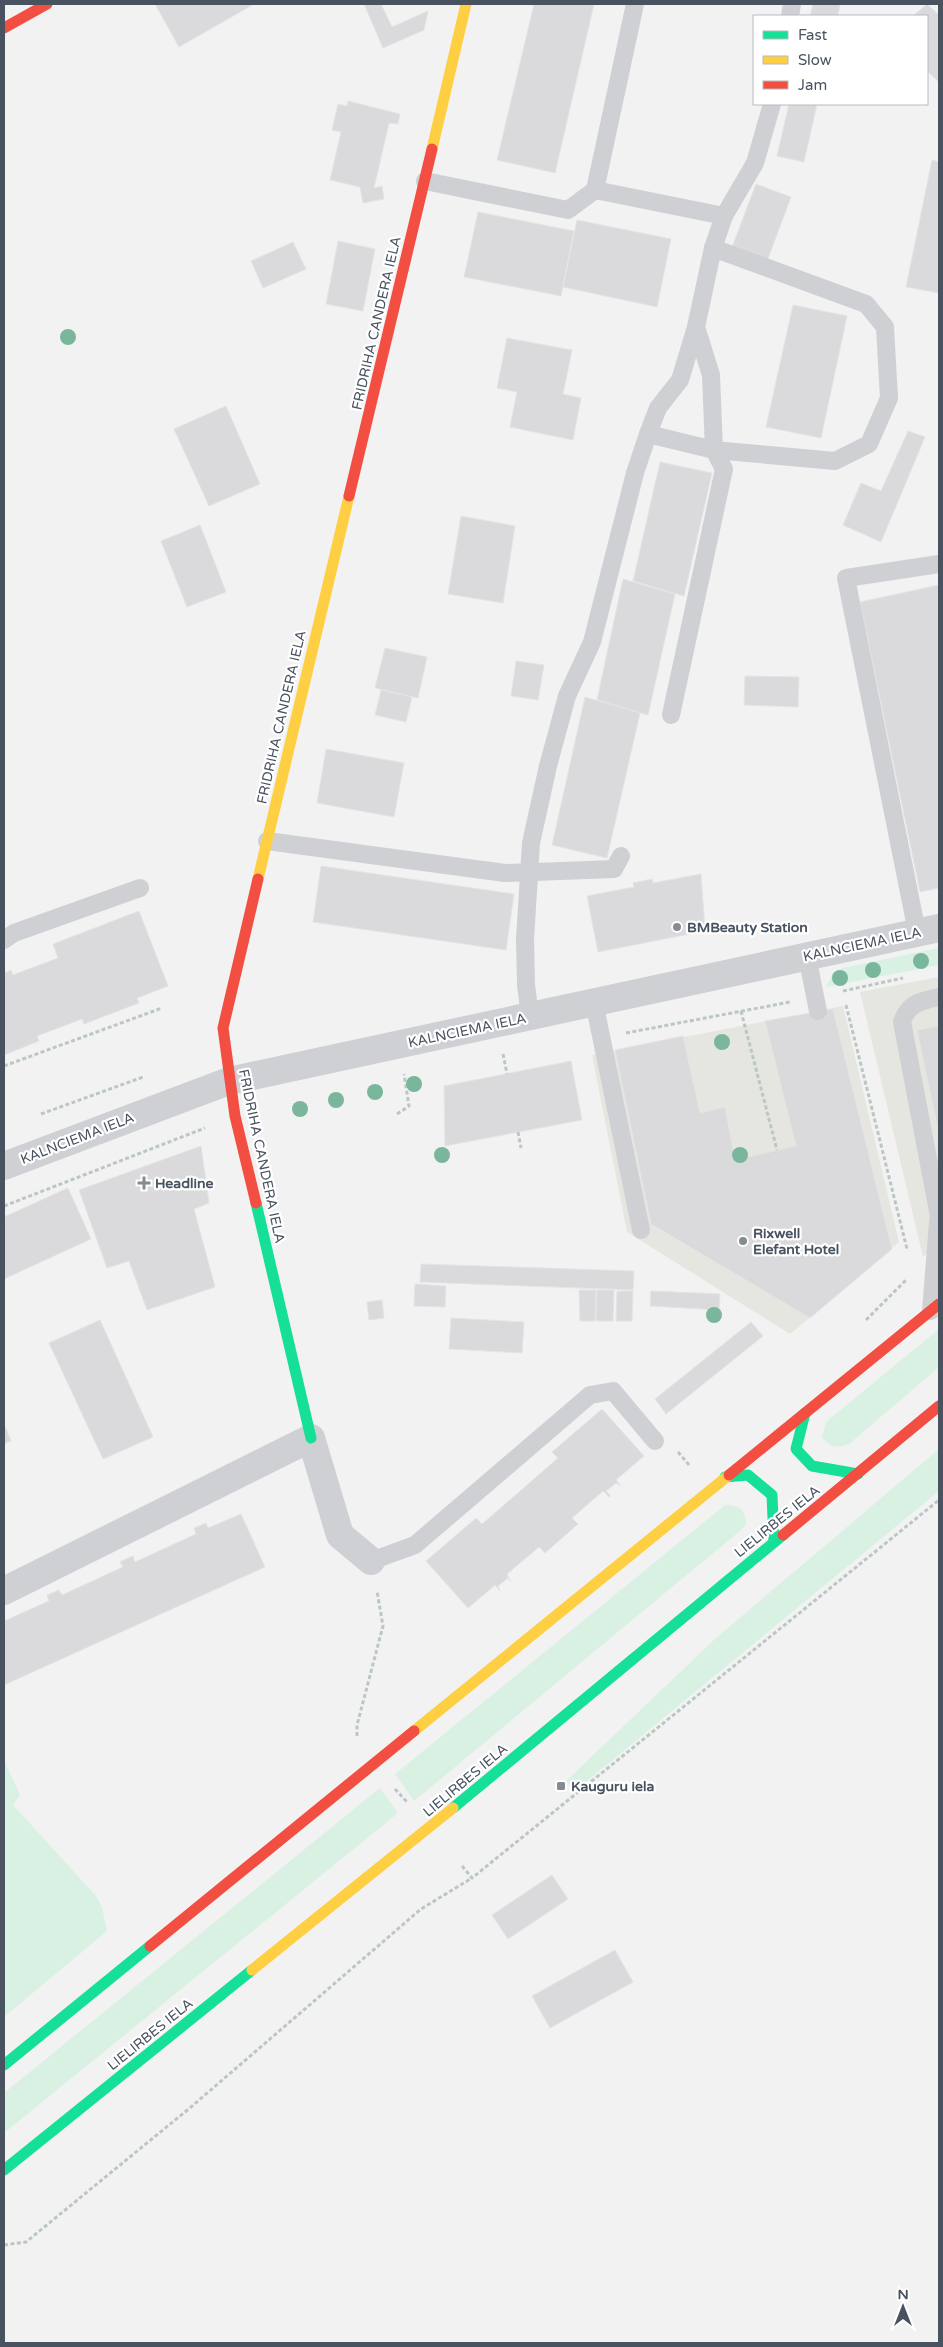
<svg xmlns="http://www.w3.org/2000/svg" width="943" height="2347" viewBox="0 0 943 2347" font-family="'Varela Round',sans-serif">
<rect width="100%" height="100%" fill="#f3f2f2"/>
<g fill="#e6e6e1">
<path d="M939 977V1243L923 1257 860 992Z"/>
<path d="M843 1006 899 1242 790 1334 627 1232 592 1055Z"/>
</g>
<g fill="#d8f1e3">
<path d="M939 948V965L826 987 833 973 842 968Z"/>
<path d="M939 1329V1367L849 1444C837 1448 830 1448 822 1437L826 1422Z"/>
<path d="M939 1449V1491L576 1790 566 1781 716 1638Z"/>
<path d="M725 1505C740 1506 745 1509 746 1524L741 1530 414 1801 395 1774Z"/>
<path d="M4 1760 20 1795 13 1805 96 1896 102 1907 107 1931 4 2017Z"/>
<path d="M380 1788 398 1813 4 2133V2093Z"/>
</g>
<g fill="#dadadd" stroke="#e4e4e5">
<path d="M155 4H254L179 47Z"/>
<path d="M364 4H381L392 27 428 11 424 30 383 48Z"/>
<path d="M534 4H594L555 173 497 160Z"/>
<path d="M813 4H840L838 16H810Z"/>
<path d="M927 4 939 15V82L927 71V16H913Z"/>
<path d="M348 101 400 114 398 124 389 123 374 188 382 186 384 199 363 203 360 187 330 180 341 132 332 130 338 104 347 106Z"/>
<path d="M789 104H817L804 162 777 156Z"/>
<path d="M932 160 939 162V293L906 287Z"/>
<path d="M756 184 791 197 766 264 731 250Z"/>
<path d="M478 212 574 231 561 296 464 277Z"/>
<path d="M577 220 671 239 657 307 563 287Z"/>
<path d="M338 241 375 249 363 311 326 304Z"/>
<path d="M293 242 306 269 263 288 251 261Z"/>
<path d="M793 305 847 316 821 438 766 427Z"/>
<path d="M507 338 572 350 563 394 581 398 573 440 510 427 517 392 497 388Z"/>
<path d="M226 406 260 484 209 506 174 429Z"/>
<path d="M908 431 925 437 881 542 843 525 861 483 881 491Z"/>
<path d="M660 462 712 473 684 596 633 581Z"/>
<path d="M461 516 515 526 503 603 448 594Z"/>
<path d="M200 525 226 592 187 607 161 541Z"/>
<path d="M623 579 675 594 648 715 597 700Z"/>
<path d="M939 585V888L920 892 860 602Z"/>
<path d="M385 648 427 657 418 698 375 688Z"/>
<path d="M516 661 544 665 538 700 511 696Z"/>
<path d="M745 676 799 677 798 707 744 705Z"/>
<path d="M381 690 412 697 406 722 375 715Z"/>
<path d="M585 697 640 713 607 858 552 845Z"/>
<path d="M326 749 404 763 394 817 317 803Z"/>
<path d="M321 866 514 894 506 950 313 922Z"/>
<path d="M701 874 705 931 598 952 587 896 634 887 633 883 652 879 653 883Z"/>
<path d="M139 911 168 986 137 998 139 1003 84 1024 82 1019 37 1036 39 1041 4 1055V973L11 970 13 975 58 958 53 944Z"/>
<path d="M833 1009 892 1249 810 1318 651 1224 615 1050 683 1036 700 1113 725 1107 735 1160 796 1146 765 1021Z"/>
<path d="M939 1026V1134L917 1030Z"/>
<path d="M571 1061 582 1120 445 1146 444 1086Z"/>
<path d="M201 1146 209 1203 194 1209 215 1287 147 1310 129 1261 107 1268 79 1190Z"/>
<path d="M68 1188 91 1239 4 1279V1217Z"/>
<path d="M421 1264 634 1271 633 1290 420 1282Z"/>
<path d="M415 1284 446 1286 445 1307 414 1306Z"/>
<path d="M579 1290H596L595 1321H580Z"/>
<path d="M597 1290H614L613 1321H596Z"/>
<path d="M617 1291H633L632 1321H616Z"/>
<path d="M651 1291 720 1294 719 1310 650 1306Z"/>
<path d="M382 1300 384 1318 369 1320 367 1302Z"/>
<path d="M451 1318 524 1322 522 1353 449 1349Z"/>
<path d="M100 1320 153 1437 103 1459 49 1343Z"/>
<path d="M751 1322 763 1336 666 1414 655 1399Z"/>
<path d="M602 1409 644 1456 616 1480 621 1486 616 1483 606 1491 610 1495 609 1497 603 1491 572 1518 578 1524 545 1553 539 1547 507 1574 511 1582 508 1578 498 1586 500 1591 495 1585 468 1608 426 1561 476 1518 482 1524 519 1492 558 1458 552 1452Z"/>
<path d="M4 1424 11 1441 4 1444Z"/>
<path d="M241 1514 265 1567 4 1685V1621L49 1601 47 1595 59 1590 62 1595 123 1567 120 1562 126 1559 133 1556 135 1562 196 1534 194 1528 206 1523 208 1528Z"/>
<path d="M552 1875 568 1899 508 1939 492 1915Z"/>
<path d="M615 1950 633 1982 550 2028 532 1996Z"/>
</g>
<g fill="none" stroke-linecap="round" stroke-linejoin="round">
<g stroke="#bbc7c4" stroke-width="3" stroke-dasharray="4 2.5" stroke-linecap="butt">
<path d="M843 991 903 978"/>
<path d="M846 1005 907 1249"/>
<path d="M741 1011 777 1150"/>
<path d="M626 1033 790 1002"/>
<path d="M503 1054 507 1074"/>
<path d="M4 1066 162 1008"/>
<path d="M41 1114 143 1077"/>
<path d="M397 1114 409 1106 404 1074"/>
<path d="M518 1132 521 1148"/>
<path d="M4 1206 205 1128"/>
<path d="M866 1320 906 1280"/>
<path d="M678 1452 690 1466"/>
<path d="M357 1736V1725L383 1626 377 1591"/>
<path d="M395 1789 407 1802"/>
<path d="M462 1866 472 1878 939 1500"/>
<path d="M4 2245 26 2242 191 2107 421 1909 472 1878"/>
</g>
<g stroke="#ced0d3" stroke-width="18">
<path d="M790 16 792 4"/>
<path d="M425 181 568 210 595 190 635 4"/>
<path d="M595 190 724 216"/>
<path d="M696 327 711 375 714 450 835 461 869 444 889 398 885 327 866 304 713 248"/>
<path d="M648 434 714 450 724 469 671 715"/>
<path d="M267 841 505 873 614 869 621 856"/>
<path d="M917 932 846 578 939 564"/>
<path d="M4 940 14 933 140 888"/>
<path d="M807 956 818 1011"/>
<path d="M594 1002 641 1230"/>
<path d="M530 1016 526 985 525 939 531 843 548 766 567 696 592 642 635 473 648 434 658 408 680 380 696 327 713 248 724 216 755 163 772 104"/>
<path d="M938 1211 902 1022C908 1003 921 1001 939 997"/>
<path d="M931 1311 939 1210"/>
<path d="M371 1561 415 1545 590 1395 613 1391 655 1441"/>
</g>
<g stroke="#ced0d3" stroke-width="28">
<path d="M4 1166 229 1081 939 928"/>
<path d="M4 1591 311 1438 340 1535 371 1561"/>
</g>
<g stroke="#16e098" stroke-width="11">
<path d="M256 1203 311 1438"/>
<path d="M805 1413 796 1449 812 1466 858 1474"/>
<path d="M725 1477 748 1475 772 1495 774 1542"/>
<path d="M453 1808 783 1535"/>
<path d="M4 2065 150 1946"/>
<path d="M4 2170 252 1970"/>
</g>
<g stroke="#ffcf43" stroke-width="11">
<path d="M432 149 466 4"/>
<path d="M258 879 349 496"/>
<path d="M414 1731 729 1475"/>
<path d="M252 1970 453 1808"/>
</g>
<g stroke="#f24e42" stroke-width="11">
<path d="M4 28 47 4"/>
<path d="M349 496 432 149"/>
<path d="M256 1203 235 1116 223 1028 258 879"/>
<path d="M729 1475 939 1304"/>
<path d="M783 1535 939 1406"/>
<path d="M150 1946 414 1731"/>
</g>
</g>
<g fill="#79b69c">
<circle cx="68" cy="337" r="8"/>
<circle cx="921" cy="961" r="8"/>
<circle cx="873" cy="970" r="8"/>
<circle cx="840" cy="978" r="8"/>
<circle cx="722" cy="1042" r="8"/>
<circle cx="414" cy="1084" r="8"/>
<circle cx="375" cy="1092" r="8"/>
<circle cx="336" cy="1100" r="8"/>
<circle cx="300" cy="1109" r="8"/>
<circle cx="442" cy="1155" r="8"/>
<circle cx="740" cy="1155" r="8"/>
<circle cx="714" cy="1315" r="8"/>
</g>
<g fill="#848b93" stroke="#fff" stroke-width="2">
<circle cx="677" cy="927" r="5"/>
<path d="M141.5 1175.5h5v5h5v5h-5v5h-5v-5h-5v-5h5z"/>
<circle cx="743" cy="1241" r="5"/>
<rect x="556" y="1781" width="10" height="10" rx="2.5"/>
</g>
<g text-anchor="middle" stroke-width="4.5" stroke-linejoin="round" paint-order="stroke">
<g font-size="14" fill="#495360" stroke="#fff">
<text transform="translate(376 323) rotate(-77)" y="5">FRIDRIHA CANDERA IELA</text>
<text transform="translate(281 717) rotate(-77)" y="5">FRIDRIHA CANDERA IELA</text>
<text transform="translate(862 944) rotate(-12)" y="5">KALNCIEMA IELA</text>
<text transform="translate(467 1030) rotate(-12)" y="5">KALNCIEMA IELA</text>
<text transform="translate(77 1138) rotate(-21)" y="5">KALNCIEMA IELA</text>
<text transform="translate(262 1156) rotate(78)" y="5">FRIDRIHA CANDERA IELA</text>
<text transform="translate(777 1521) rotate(-39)" y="5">LIELIRBES IELA</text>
<text transform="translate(465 1780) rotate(-40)" y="5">LIELIRBES IELA</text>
<text transform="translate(150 2034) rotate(-39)" y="5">LIELIRBES IELA</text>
</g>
<g font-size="14" font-weight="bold" fill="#495360" stroke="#fff" text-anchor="start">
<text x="687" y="932">BMBeauty Station</text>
<text x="155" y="1188">Headline</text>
<text x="753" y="1238">Rixwell<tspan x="753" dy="16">Elefant Hotel</tspan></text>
<text x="571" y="1791">Kauguru iela</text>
</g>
</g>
<rect width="943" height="2347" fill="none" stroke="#495360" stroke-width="10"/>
<rect x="753" y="15" width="175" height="90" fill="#ffffff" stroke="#b6babf"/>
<rect x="763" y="31" width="25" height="8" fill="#16e098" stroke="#b6babf"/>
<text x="798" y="40" font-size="15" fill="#495360">Fast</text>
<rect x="763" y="56" width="25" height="8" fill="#ffcf43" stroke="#b6babf"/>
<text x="798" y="65" font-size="15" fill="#495360">Slow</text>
<rect x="763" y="81" width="25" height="8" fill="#f24e42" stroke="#b6babf"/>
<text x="798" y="90" font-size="15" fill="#495360">Jam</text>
<g transform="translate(903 2307)" stroke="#ffffff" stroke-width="4" paint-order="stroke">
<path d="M0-4L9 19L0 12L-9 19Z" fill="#495360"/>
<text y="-8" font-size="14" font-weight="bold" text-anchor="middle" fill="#495360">N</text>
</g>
</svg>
